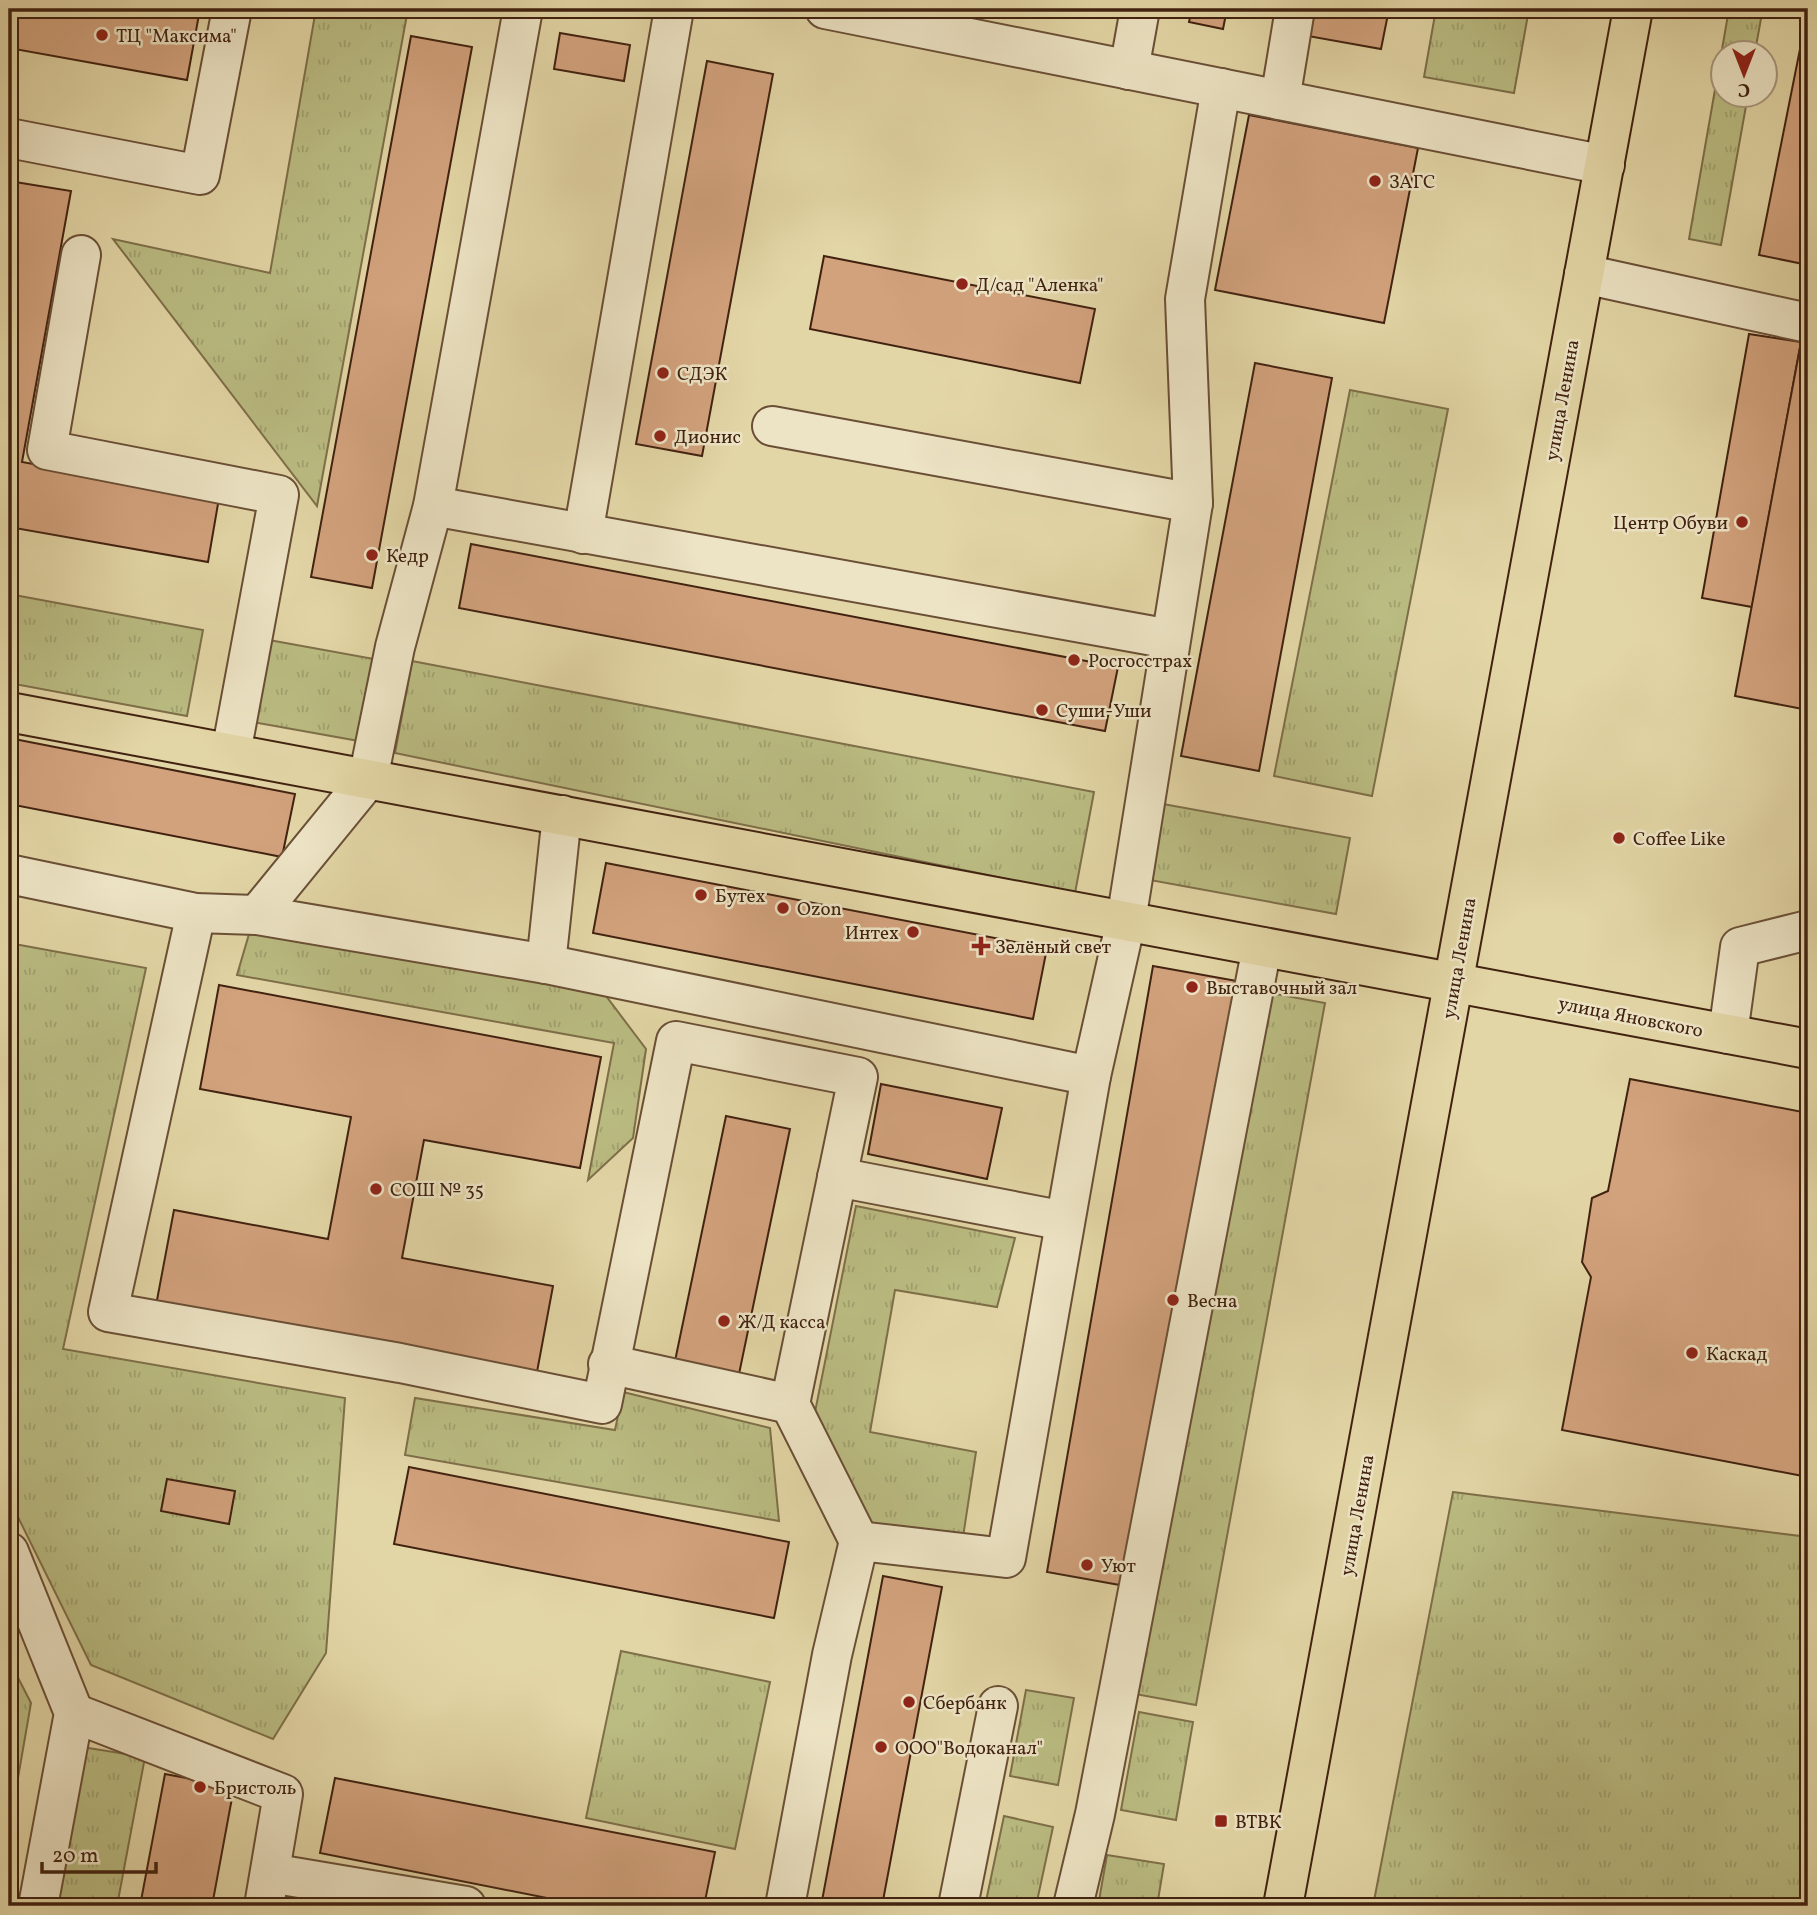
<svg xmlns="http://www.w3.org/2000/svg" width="1817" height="1915" viewBox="0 0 1817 1915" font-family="Vollkorn,serif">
<defs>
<pattern id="grass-tufts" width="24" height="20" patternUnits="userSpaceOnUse" patternTransform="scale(1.75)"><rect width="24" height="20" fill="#babc82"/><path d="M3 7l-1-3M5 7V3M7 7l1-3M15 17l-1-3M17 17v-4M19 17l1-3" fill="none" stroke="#a1a16f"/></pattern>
</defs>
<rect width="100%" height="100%" fill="#e3d6a6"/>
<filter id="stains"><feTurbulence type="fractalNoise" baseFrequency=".00286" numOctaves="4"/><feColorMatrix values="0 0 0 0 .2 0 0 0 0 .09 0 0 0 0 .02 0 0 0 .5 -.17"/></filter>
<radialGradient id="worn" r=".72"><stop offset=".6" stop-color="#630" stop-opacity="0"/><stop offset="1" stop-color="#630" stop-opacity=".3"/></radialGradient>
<g fill="url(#grass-tufts)" stroke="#7e6f49" stroke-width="2">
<path d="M316 9H408L317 506 113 239 270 273Z"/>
<path d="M1436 9H1529L1514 93 1424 77Z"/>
<path d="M1729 9 1762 13 1755 52H1722V94L1748 95 1721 245 1689 239Z"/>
<path d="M1350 390 1448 409 1372 796 1274 776Z"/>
<path d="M9 594 203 630 187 716 9 683Z"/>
<path d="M269 640 374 659 359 741 253 722Z"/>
<path d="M412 661 1094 792 1075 893 395 753Z"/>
<path d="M1163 804 1350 838 1336 914 1150 880Z"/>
<path d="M252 924 597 984 646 1049 633 1138 588 1180 614 1043 237 975Z"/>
<path d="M9 943 146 968 63 1349 345 1398 326 1653 273 1739 91 1665 14 1509 9 1508Z"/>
<path d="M1264 992 1325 1003 1196 1705 1135 1694Z"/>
<path d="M856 1206 1015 1238 997 1307 895 1290 870 1432 976 1452 963 1537 866 1524 814 1417Z"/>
<path d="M623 1392 770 1428 779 1521 405 1455 415 1398 615 1430Z"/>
<path d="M1453 1492 1808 1537V1906H1373Z"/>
<path d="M621 1651 770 1682 735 1849 586 1818Z"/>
<path d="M9 1660 31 1703 9 1830Z"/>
<path d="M1026 1690 1074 1698 1058 1785 1010 1776Z"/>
<path d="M1139 1712 1193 1722 1176 1820 1121 1810Z"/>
<path d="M82 1747 145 1757 117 1906H53Z"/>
<path d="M1004 1816 1053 1827 1036 1906H985Z"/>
<path d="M1107 1855 1164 1864 1157 1906H1098Z"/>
</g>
<g fill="#d2a27d" stroke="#412210" stroke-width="2">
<path d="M11 9H200L187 80 9 48Z"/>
<path d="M1192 9H1227L1223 29 1189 22Z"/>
<path d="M1313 9H1389L1381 49 1308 36Z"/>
<path d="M560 33 630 45 624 81 554 69Z"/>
<path d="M411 36 472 47 372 588 311 577Z"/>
<path d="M1800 49 1808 50V265L1759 255Z"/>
<path d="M707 61 773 74 702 456 636 444Z"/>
<path d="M1249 115 1418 148 1384 323 1215 290Z"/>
<path d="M9 181 71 191 22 462 219 498 208 562 9 527Z"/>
<path d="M824 256 1095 309 1080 383 810 329Z"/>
<path d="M1749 334 1801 342 1752 607 1702 598Z"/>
<path d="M1801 342 1808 344V710L1735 696Z"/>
<path d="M1255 363 1332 378 1259 771 1181 756Z"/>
<path d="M471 544 1118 667 1105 731 459 608Z"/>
<path d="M9 738 295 794 282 857 9 804Z"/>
<path d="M606 863 1047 948 1033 1019 593 933Z"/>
<path d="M1153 966 1237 981 1131 1587 1047 1572Z"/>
<path d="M219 985 601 1057 580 1168 424 1140 402 1258 553 1286 534 1388 154 1316 174 1210 328 1239 351 1117 200 1089Z"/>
<path d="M1630 1079 1808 1113V1477L1562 1430 1591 1277 1582 1262 1592 1198 1608 1191Z"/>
<path d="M881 1084 1002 1108 987 1179 868 1154Z"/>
<path d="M726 1116 790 1129 739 1374 675 1361Z"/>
<path d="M409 1467 789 1542 774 1618 394 1544Z"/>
<path d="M167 1479 235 1491 229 1524 161 1511Z"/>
<path d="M883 1576 942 1587 882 1906H821Z"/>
<path d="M165 1774 234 1787 212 1906H140Z"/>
<path d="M335 1778 715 1852 704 1906H587L320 1853Z"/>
</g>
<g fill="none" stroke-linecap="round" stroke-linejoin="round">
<g stroke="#6a4f36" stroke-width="42">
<g id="minor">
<path d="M825 9 1605 165"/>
<path d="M1129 70 1140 9"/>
<path d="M1280 100 1295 9"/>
<path d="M9 138 200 175 232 9"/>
<path d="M81 255 47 450 279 495 231 753"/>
<path d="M1584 274 1808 323"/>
<path d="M772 426 1193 503"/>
<path d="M433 506 1170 639"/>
<path d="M583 534 674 9"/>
<path d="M9 874 196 913 257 915 546 964 1091 1076"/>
<path d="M196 913 108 1312 400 1363 602 1404 676 1041 858 1077 790 1404 859 1541"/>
<path d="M257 915 368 779 395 647 433 506 523 9"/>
<path d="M546 964 562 815"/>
<path d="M1728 1034 1740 947 1808 930"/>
<path d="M837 1177 1065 1221"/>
<path d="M608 1364 790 1404"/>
<path d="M9 1552 74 1713 38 1906"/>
<path d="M74 1713 283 1794 264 1906"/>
<path d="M270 1873 466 1906"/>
<path d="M785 1906 832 1655 859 1541 1006 1558 1091 1076 1126 921 1193 503 1185 299 1221 88"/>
<path d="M958 1906 998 1706"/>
<path d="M1073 1906 1095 1814 1262 947"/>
</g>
</g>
<g stroke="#412210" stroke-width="42">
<g id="major">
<path d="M9 712 1808 1049"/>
<path d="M1283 1906 1633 9"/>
</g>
</g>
<use href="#minor" stroke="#ede4c5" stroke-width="38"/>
<use href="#major" stroke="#e3d6a6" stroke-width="38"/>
</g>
<g fill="#8f2418" stroke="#ede4c5" stroke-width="2.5">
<circle cx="102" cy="35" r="7"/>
<circle cx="1375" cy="181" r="7"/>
<circle cx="962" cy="284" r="7"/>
<circle cx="663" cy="373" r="7"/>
<circle cx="660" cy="436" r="7"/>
<circle cx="1742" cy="522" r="7"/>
<circle cx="372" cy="555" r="7"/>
<circle cx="1074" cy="660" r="7"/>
<circle cx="1042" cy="710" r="7"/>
<circle cx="1619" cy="838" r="7"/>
<circle cx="701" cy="895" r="7"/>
<circle cx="783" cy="908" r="7"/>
<circle cx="913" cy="932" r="7"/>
<path d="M977.5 935.5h7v7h7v7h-7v7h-7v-7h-7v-7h7z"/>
<circle cx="1192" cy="987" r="7"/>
<circle cx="376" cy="1189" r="7"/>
<circle cx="1173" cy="1300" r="7"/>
<circle cx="724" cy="1321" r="7"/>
<circle cx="1692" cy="1353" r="7"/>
<circle cx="1087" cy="1565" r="7"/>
<circle cx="909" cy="1702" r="7"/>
<circle cx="881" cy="1747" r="7"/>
<circle cx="200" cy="1787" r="7"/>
<rect x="1214" y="1814" width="14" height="14" rx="3.5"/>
</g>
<g text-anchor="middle" stroke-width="5" stroke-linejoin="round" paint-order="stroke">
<g font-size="19" fill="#412210" stroke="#ede4c5" text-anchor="start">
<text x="116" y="42">ТЦ "Максима"</text>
<text x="1389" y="188">ЗАГС</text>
<text x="976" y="291">Д/сад "Аленка"</text>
<text x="677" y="380">СДЭК</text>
<text x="674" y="443">Дионис</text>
<text x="1728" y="529" text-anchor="end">Центр Обуви</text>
<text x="386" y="562">Кедр</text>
<text x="1088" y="667">Росгосстрах</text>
<text x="1056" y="717">Суши-Уши</text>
<text x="1633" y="845">Coffee Like</text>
<text x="715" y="902">Бутех</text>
<text x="797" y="915">Ozon</text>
<text x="899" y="939" text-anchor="end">Интех</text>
<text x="995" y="953">Зелёный свет</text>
<text x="1206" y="994">Выставочный зал</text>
<text x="390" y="1196">СОШ № 35</text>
<text x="1187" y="1307">Весна</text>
<text x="738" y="1328">Ж/Д касса</text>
<text x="1706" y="1360">Каскад</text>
<text x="1101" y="1572">Уют</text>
<text x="923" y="1709">Сбербанк</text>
<text x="895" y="1754">ООО"Водоканал"</text>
<text x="214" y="1794">Бристоль</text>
<text x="1235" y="1828">ВТВК</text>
</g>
<g font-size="19" fill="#412210" stroke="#ede4c5">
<text transform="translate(1561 400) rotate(-80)" y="7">улица Ленина</text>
<text transform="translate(1458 958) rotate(-80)" y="7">улица Ленина</text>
<text transform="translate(1631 1016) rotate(11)" y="7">улица Яновского</text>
<text transform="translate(1356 1515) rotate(-80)" y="7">улица Ленина</text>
</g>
</g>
<rect width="1817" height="1915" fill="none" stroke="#e3d6a6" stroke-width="35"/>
<rect x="10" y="10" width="1796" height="1894" fill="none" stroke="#412210" stroke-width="3.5"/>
<rect x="18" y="18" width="1782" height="1880" fill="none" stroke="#412210" stroke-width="2"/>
<g transform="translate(1744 74) rotate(180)"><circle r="33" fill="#ede4c5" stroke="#a8967d" stroke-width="2"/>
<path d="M0-5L12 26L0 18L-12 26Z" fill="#8f2418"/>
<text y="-10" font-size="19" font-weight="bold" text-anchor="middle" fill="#412210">С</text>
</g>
<path d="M42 1862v10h114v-10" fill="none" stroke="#412210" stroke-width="3.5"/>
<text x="52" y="1862" font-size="21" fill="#412210" stroke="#ede4c5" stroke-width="5" paint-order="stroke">20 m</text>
<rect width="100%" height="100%" filter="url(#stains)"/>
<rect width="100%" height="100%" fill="url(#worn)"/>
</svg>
